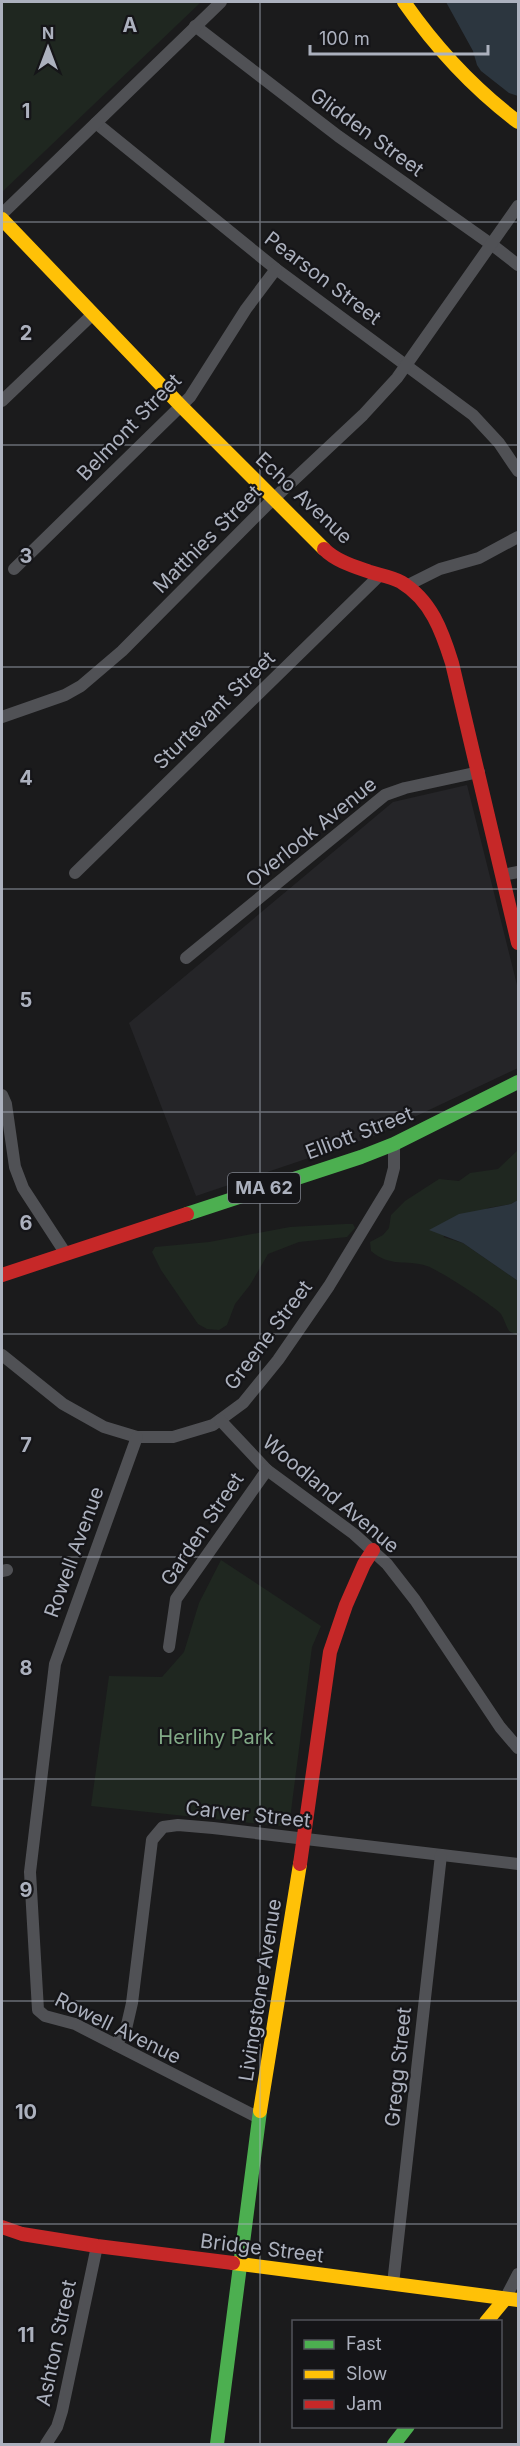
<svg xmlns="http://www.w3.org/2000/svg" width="520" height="2446" viewBox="0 0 520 2446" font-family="Inter,sans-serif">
<rect width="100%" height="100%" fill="#1b1b1c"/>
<path fill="#252528" d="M467 785 518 989V1068L374 1136 196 1196 129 1023 393 802Z"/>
<g fill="#1f2720">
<path d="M2 2H201L2 192Z"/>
<path d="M518 1150V1200L511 1204 488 1208 443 1237 463 1243 518 1281V1336L509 1331C506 1326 504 1319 501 1314 493 1305 439 1270 427 1266 405 1259 391 1268 371 1251L370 1242 383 1235 389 1228 391 1215 405 1201 439 1179 459 1181 470 1173 498 1169Z"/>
<path d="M345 1224H353L355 1228 347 1237 299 1242 268 1254 250 1285 235 1304 227 1325 219 1330 207 1329 198 1324 161 1270 152 1252 155 1247 209 1242 290 1227Z"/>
<path d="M221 1560 321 1626 312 1647 289 1827 91 1806 109 1676 162 1677 184 1652 199 1603Z"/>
</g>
<g fill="#2c363f">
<path d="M446 2H518V96L509 93 481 71 477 65 473 51Z"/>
<path d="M518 1200V1281L463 1243 429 1230 459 1214 511 1204Z"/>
</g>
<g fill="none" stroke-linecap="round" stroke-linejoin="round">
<g stroke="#505155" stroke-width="12">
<path d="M195 26 338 136 495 247 518 265"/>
<path d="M96 123 276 269 473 415 499 443 518 471"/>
<path d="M2 214 221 2"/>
<path d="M2 401 92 315"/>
<path d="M14 569 190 397 246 309 276 269"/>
<path d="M406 586 440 569 479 558 518 537"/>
<path d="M2 717 65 695 81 686 122 651 267 505 363 415 397 378 518 206"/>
<path d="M75 873 380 575"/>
<path d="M502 875 518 872"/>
<path d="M186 958 385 795 405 788 479 772"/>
<path d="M2 1095 6 1104 15 1167 23 1188 66 1254"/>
<path d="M2 1355 63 1404 104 1427 137 1437H173L213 1425 243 1403 278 1360 329 1286 389 1187 394 1168V1144"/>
<path d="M220 1420 267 1470 354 1534 387 1564 415 1600 500 1727 518 1748"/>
<path d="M137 1437 55 1664 30 1872 38 2010 45 2016 75 2024 259 2118"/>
<path d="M2 1571 7 1570"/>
<path d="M169 1647 176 1599 267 1470"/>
<path d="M116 2045 126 2029 132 2003 152 1840 163 1827 178 1825 213 1828 518 1864"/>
<path d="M393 2284 441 1855"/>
<path d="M505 2299 518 2274"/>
<path d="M46 2444 57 2427 62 2411 97 2246"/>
</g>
<g stroke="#4caf50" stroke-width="14">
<path d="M187 1214 361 1157 394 1144 518 1082"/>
<path d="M217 2444 260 2111"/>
<path d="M394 2444 408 2426"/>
</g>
<g stroke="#ffc107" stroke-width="14">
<path d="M404 2C436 48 473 88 518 122"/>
<path d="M2 219 181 406 324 549"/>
<path d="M260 2111 300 1864"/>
<path d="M233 2263 518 2300"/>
<path d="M486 2322 505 2299"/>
</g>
<g stroke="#c62828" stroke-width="14">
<path d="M324 549C336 561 353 566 370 572 380 575 392 577 401 582 431 600 442 631 452 663L518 943"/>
<path d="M2 1275 187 1214"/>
<path d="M300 1864 330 1652 346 1605 364 1564 373 1550"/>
<path d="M2 2227 22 2234 97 2246 233 2263"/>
</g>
</g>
<path fill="none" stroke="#acb1be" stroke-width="1.5" stroke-opacity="0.55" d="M260 2V2444M2 222H518M2 445H518M2 667H518M2 889H518M2 1112H518M2 1334H518M2 1557H518M2 1779H518M2 2001H518M2 2224H518"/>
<g text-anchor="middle" stroke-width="4.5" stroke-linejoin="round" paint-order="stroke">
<rect fill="#151518" stroke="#7f828c" stroke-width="1.5" x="228" y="1173" width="72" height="30" rx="4.5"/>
<g font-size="18" font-weight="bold" fill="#acb1be">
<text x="264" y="1194">MA 62</text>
</g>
<g font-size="20" fill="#acb1be" stroke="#151518">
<text transform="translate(367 132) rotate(36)" y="7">Glidden Street</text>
<text transform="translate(323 278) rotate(37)" y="7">Pearson Street</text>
<text transform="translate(129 427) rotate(-46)" y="7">Belmont Street</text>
<text transform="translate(304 498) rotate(43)" y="7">Echo Avenue</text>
<text transform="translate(207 539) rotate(-45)" y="7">Matthies Street</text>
<text transform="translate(214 710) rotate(-44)" y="7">Sturtevant Street</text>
<text transform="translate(311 832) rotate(-39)" y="7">Overlook Avenue</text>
<text transform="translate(359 1133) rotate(-21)" y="7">Elliott Street</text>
<text transform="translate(268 1335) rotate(-53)" y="7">Greene Street</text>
<text transform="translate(331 1494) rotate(40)" y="7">Woodland Avenue</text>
<text transform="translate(202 1529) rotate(-56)" y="7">Garden Street</text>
<text transform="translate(74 1552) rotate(-70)" y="7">Rowell Avenue</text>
<text transform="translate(248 1814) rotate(6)" y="7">Carver Street</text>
<text transform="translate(260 1990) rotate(-81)" y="7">Livingstone Avenue</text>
<text transform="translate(118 2028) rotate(26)" y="7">Rowell Avenue</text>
<text transform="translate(398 2067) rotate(-84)" y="7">Gregg Street</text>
<text transform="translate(262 2248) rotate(7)" y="7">Bridge Street</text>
<text transform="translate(56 2343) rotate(-78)" y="7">Ashton Street</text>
</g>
<g font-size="20" fill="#81aa86" stroke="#151518">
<text x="216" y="1744">Herlihy Park</text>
</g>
</g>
<g font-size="20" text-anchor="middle" font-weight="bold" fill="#acb1be" stroke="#151518" stroke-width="4.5" stroke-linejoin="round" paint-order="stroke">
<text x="130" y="32">A</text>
<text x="26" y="118">1</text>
<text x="26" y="340">2</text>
<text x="26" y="563">3</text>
<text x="26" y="785">4</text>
<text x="26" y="1007">5</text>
<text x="26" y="1230">6</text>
<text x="26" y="1452">7</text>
<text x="26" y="1675">8</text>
<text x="26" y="1897">9</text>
<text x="26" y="2119">10</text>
<text x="26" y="2342">11</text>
</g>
<rect width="520" height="2446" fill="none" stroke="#acb1be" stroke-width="6"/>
<rect x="292" y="2320" width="210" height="108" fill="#151518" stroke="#51535a" stroke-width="1.5"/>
<rect x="304" y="2340" width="30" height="9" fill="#4caf50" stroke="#51535a" stroke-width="1.5"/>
<text x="346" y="2350" font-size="18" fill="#acb1be">Fast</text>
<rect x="304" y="2370" width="30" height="9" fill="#ffc107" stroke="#51535a" stroke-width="1.5"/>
<text x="346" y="2380" font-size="18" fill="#acb1be">Slow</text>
<rect x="304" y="2400" width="30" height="9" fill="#c62828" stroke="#51535a" stroke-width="1.5"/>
<text x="346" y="2410" font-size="18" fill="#acb1be">Jam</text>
<g transform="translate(48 48)" stroke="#151518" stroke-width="4.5" paint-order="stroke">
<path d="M0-4.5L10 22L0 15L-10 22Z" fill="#acb1be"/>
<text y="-9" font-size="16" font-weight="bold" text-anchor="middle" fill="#acb1be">N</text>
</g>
<path d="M310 45v9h178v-9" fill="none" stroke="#acb1be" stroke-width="3"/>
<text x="319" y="45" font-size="18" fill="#acb1be" stroke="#151518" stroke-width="4.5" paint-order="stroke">100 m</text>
</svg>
